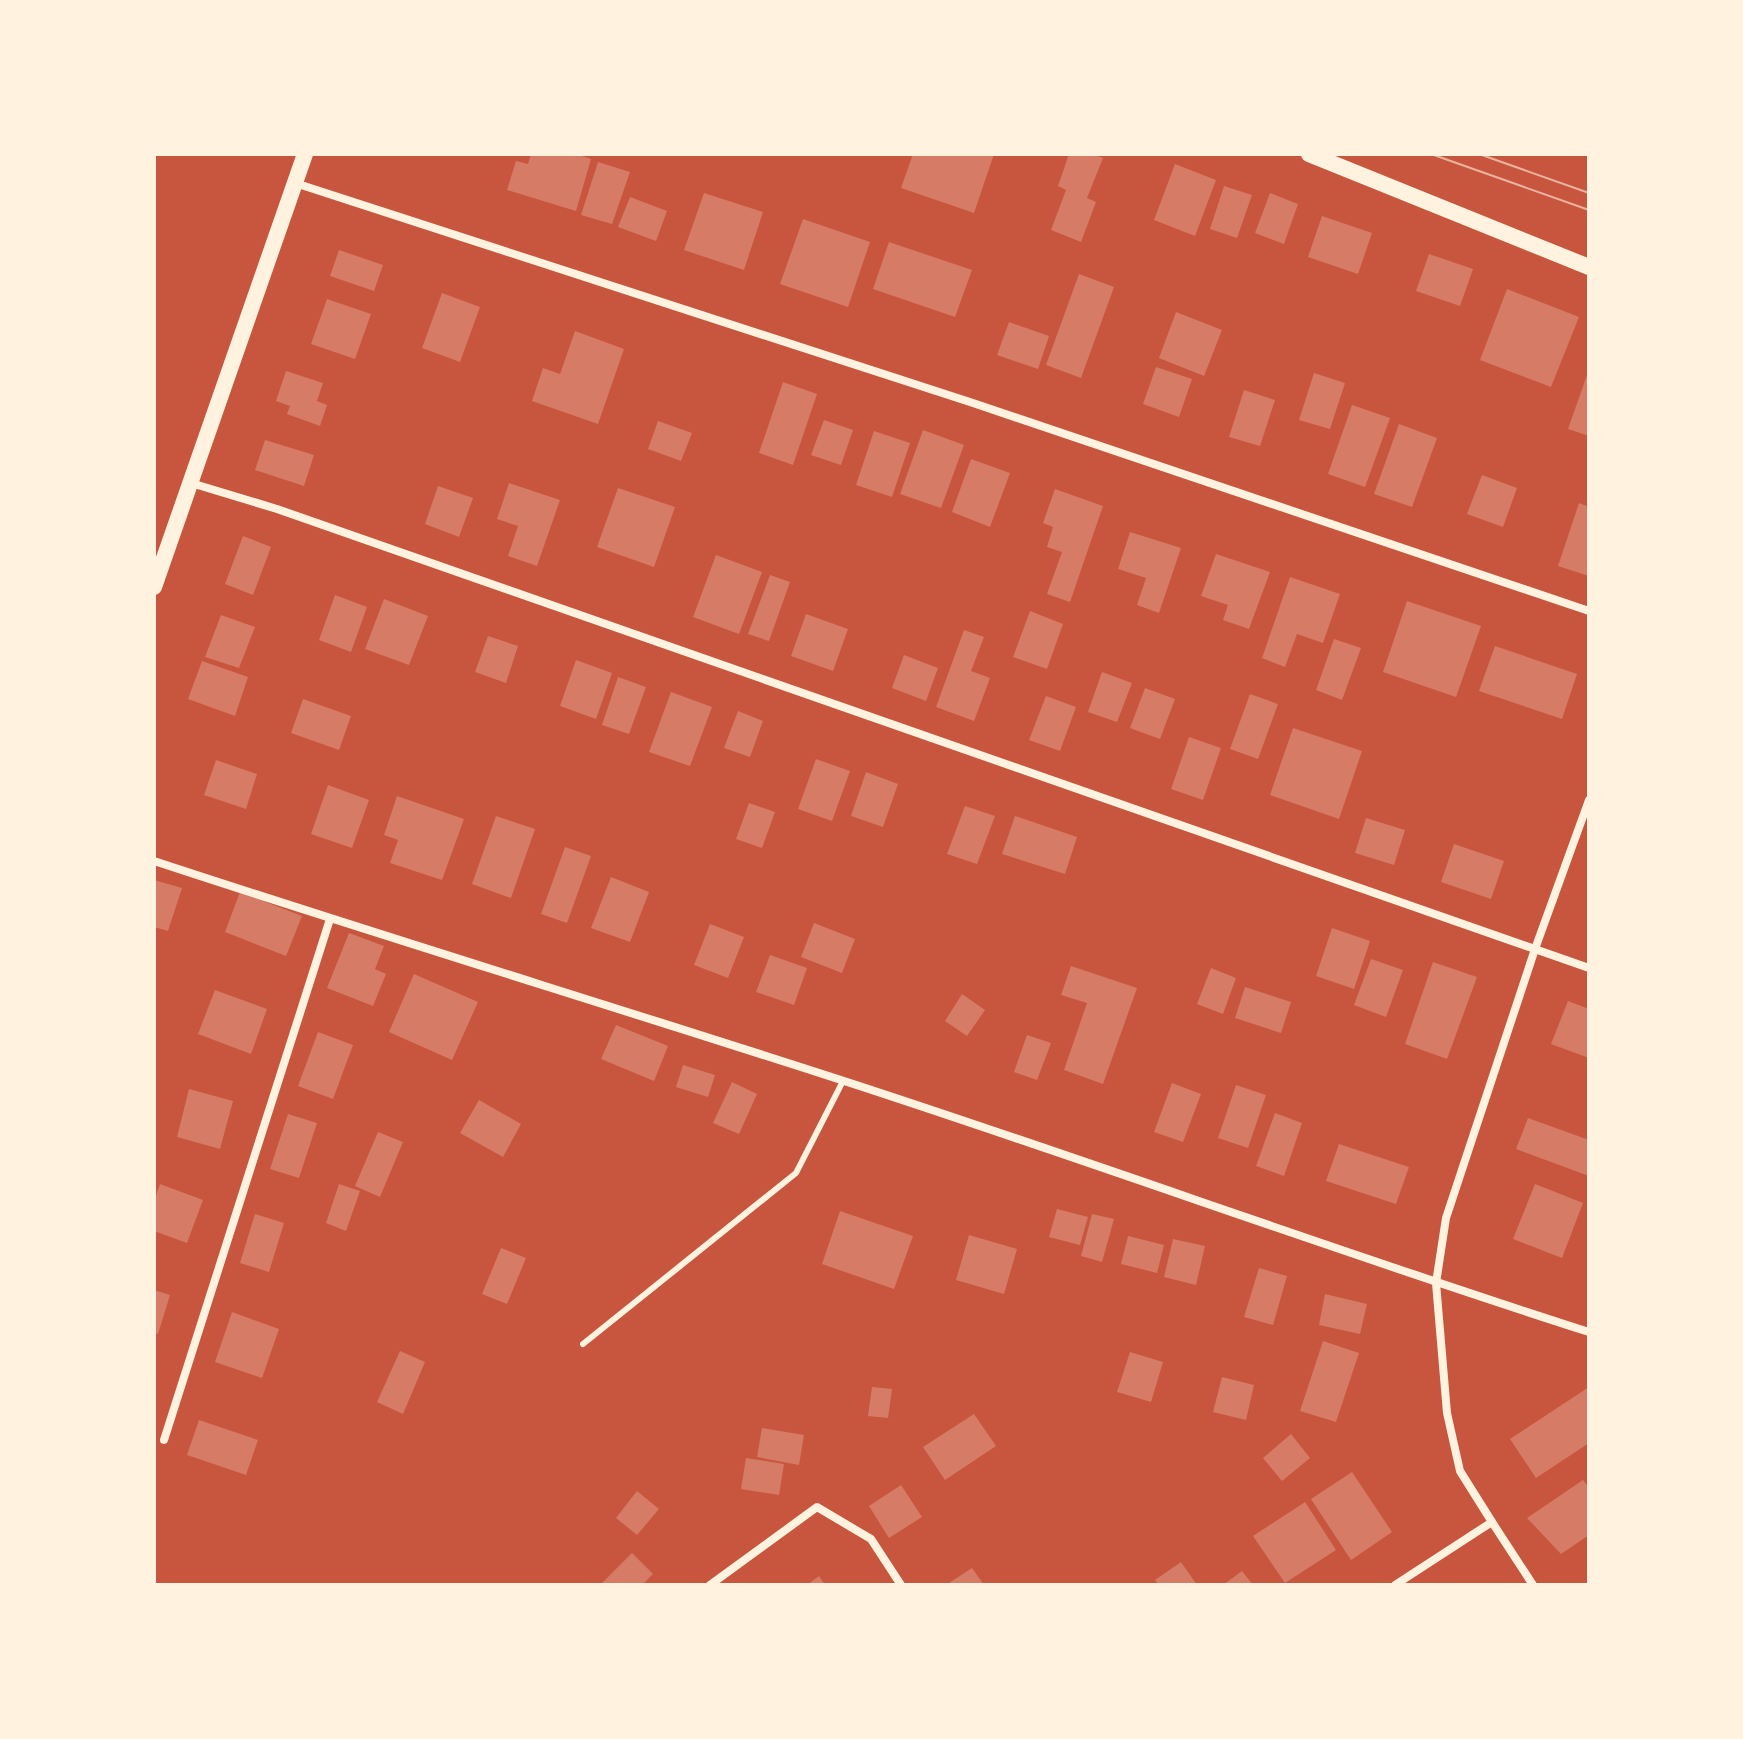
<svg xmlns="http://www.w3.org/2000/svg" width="1743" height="1739" viewBox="0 0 1743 1739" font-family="Arial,sans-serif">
<rect width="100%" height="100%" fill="#c8553d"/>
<g fill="#d67c66">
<path d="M531 154H576L591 159 576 211 507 190 516 161 528 164Z"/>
<path d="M913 154H994L974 213 901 188Z"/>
<path d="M1069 154H1092L1103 158 1087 198 1096 202 1081 242 1051 230 1066 190 1058 186Z"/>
<path d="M598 162 630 172 612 224 581 215Z"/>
<path d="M1175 164 1216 180 1195 236 1154 220Z"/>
<path d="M1224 186 1252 195 1237 238 1210 229Z"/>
<path d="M704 193 763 212 744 270 684 250Z"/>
<path d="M1270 193 1298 204 1284 244 1255 233Z"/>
<path d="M630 197 667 211 656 241 618 227Z"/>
<path d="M1322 216 1372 233 1358 274 1308 257Z"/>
<path d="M803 219 870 242 848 307 780 284Z"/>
<path d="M889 242 972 270 955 317 873 289Z"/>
<path d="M339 250 383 265 374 291 330 276Z"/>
<path d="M1429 254 1473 269 1460 306 1416 291Z"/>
<path d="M1079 274 1114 287 1081 378 1046 365Z"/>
<path d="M1507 289 1579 317 1551 387 1480 360Z"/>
<path d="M442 293 480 307 460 362 422 348Z"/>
<path d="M327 299 371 314 355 359 311 344Z"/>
<path d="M1176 312 1222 330 1204 376 1159 358Z"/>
<path d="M1009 322 1049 336 1038 369 997 355Z"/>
<path d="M575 331 624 349 598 424 532 401 543 368 560 374Z"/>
<path d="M1156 367 1192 379 1179 417 1143 404Z"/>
<path d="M286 371 323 383 317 401 327 405 320 426 287 414 290 406 276 401Z"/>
<path d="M1314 373 1345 383 1330 429 1299 420Z"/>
<path d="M1587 375 1589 376V436L1568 429Z"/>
<path d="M783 382 817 394 793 465 759 453Z"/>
<path d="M1244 390 1275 400 1260 446 1229 437Z"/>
<path d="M1352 405 1390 418 1365 487 1328 474Z"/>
<path d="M824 420 853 430 841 465 811 455Z"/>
<path d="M658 421 692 433 681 461 648 449Z"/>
<path d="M1399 424 1437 438 1412 507 1374 494Z"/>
<path d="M923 430 964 445 941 508 900 494Z"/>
<path d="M874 431 910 443 892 497 856 485Z"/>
<path d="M265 440 314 455 304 486 255 470Z"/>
<path d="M971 459 1010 473 990 527 952 512Z"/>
<path d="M1482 475 1517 488 1503 527 1467 514Z"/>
<path d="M509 483 560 500 537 566 508 556 518 526 497 519Z"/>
<path d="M438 486 473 498 459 537 425 524Z"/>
<path d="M618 488 675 507 654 567 597 547Z"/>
<path d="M1055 489 1103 506 1070 602 1047 594 1062 552 1047 547 1053 527 1043 523Z"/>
<path d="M1579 503 1589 507V576L1558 566Z"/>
<path d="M1130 532 1181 548 1159 613 1137 605 1146 578 1118 569Z"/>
<path d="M243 536 271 547 253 595 225 584Z"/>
<path d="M1216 554 1270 572 1249 629 1223 620 1228 605 1201 596Z"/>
<path d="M716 555 762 572 739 634 693 617Z"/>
<path d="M770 575 790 582 769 641 748 634Z"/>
<path d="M1290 577 1340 594 1323 643 1297 634 1285 667 1262 658Z"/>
<path d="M335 595 367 607 351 652 319 640Z"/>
<path d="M384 599 428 616 409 665 365 649Z"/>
<path d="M1407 601 1481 626 1456 697 1383 672Z"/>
<path d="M1030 611 1063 624 1047 669 1013 657Z"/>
<path d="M806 614 848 629 833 671 791 656Z"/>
<path d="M221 615 255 627 239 668 205 657Z"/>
<path d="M964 630 984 637 971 671 990 678 974 721 936 707Z"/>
<path d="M488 636 518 646 506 683 475 672Z"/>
<path d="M1334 639 1361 648 1342 700 1316 690Z"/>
<path d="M1495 646 1577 674 1562 719 1479 691Z"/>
<path d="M904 655 938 668 926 701 892 688Z"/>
<path d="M576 660 612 673 596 719 560 706Z"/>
<path d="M202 661 248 677 235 716 188 699Z"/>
<path d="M1102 672 1132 683 1117 722 1088 712Z"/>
<path d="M618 677 646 687 629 734 602 725Z"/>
<path d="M1145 688 1175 699 1160 739 1130 728Z"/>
<path d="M671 692 712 707 690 766 649 752Z"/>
<path d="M1250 694 1278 704 1258 759 1230 749Z"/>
<path d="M1046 696 1076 707 1060 751 1029 740Z"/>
<path d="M303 699 351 716 339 750 291 733Z"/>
<path d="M738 711 763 721 750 757 724 748Z"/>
<path d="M1293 728 1362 751 1339 819 1270 795Z"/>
<path d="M1189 737 1221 748 1203 800 1171 789Z"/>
<path d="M816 759 850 771 832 821 798 809Z"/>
<path d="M216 760 257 774 246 809 204 795Z"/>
<path d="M866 772 898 784 883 827 851 816Z"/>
<path d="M328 785 369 800 352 848 311 834Z"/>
<path d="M397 796 464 819 442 880 390 863 398 840 384 835Z"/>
<path d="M749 803 775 812 762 848 736 839Z"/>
<path d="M965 806 995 816 977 864 947 854Z"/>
<path d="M496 816 535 829 511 898 472 884Z"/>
<path d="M1015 816 1077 837 1065 874 1002 854Z"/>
<path d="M1366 818 1405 830 1394 865 1355 853Z"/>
<path d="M1454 844 1504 861 1491 899 1441 882Z"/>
<path d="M565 847 591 856 567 923 541 914Z"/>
<path d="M611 877 649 892 630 942 591 928Z"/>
<path d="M154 880 182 888 168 931 154 927Z"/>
<path d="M240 892 302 916 286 956 225 932Z"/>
<path d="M814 923 855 939 842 973 801 957Z"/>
<path d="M710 924 744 937 728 978 694 965Z"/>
<path d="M1332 928 1370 941 1354 989 1316 976Z"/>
<path d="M349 933 384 946 375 969 386 974 373 1006 327 988Z"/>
<path d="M770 955 807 968 794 1005 756 992Z"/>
<path d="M1371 959 1403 970 1386 1017 1354 1005Z"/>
<path d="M1433 962 1477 977 1447 1059 1405 1044Z"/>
<path d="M1071 966 1137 988 1103 1084 1064 1070 1087 1003 1061 995Z"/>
<path d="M1211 968 1236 978 1223 1014 1197 1004Z"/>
<path d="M414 974 478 1002 452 1060 389 1032Z"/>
<path d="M1245 987 1291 1002 1281 1033 1235 1018Z"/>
<path d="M215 990 267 1009 251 1054 198 1034Z"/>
<path d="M962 994 985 1010 967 1036 945 1021Z"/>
<path d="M1568 1001 1589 1009V1058L1551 1044Z"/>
<path d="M616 1025 668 1046 654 1081 601 1059Z"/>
<path d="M318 1032 353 1045 333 1099 298 1086Z"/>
<path d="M1027 1035 1051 1043 1037 1080 1014 1072Z"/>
<path d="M683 1065 715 1075 708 1097 676 1087Z"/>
<path d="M732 1082 757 1094 739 1134 713 1123Z"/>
<path d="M1172 1083 1201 1094 1183 1142 1154 1132Z"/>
<path d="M1236 1085 1266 1095 1248 1148 1218 1138Z"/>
<path d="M189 1089 233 1101 220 1149 177 1137Z"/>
<path d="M479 1100 521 1124 503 1157 460 1133Z"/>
<path d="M1275 1113 1302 1123 1284 1176 1256 1166Z"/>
<path d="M288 1114 317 1123 299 1178 270 1169Z"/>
<path d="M1528 1118 1589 1140V1176L1516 1149Z"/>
<path d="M378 1132 403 1142 380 1197 355 1186Z"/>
<path d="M1339 1144 1409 1167 1396 1204 1326 1181Z"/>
<path d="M160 1184 203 1200 187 1243 154 1231V1201Z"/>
<path d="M339 1184 360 1191 346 1231 326 1223Z"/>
<path d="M1535 1184 1583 1203 1562 1258 1513 1239Z"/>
<path d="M1057 1209 1088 1217 1080 1245 1049 1237Z"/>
<path d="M840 1211 913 1236 894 1289 822 1264Z"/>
<path d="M255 1214 284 1223 269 1272 240 1263Z"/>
<path d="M1092 1214 1114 1219 1102 1262 1081 1256Z"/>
<path d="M969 1235 1017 1249 1004 1294 956 1280Z"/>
<path d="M1128 1236 1164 1245 1157 1273 1121 1264Z"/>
<path d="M1173 1239 1205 1246 1196 1285 1164 1277Z"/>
<path d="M501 1248 526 1258 507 1304 482 1294Z"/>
<path d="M1259 1268 1287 1276 1273 1325 1244 1317Z"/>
<path d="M154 1290 170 1295 158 1334 154 1333Z"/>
<path d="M1325 1294 1367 1304 1360 1334 1319 1325Z"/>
<path d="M232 1312 279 1329 262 1378 215 1362Z"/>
<path d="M1323 1341 1359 1353 1336 1422 1300 1411Z"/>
<path d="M400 1351 425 1362 403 1414 377 1402Z"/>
<path d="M1130 1352 1163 1362 1151 1402 1117 1392Z"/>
<path d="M1222 1377 1254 1385 1246 1420 1213 1412Z"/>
<path d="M872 1387 892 1389 888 1418 868 1416Z"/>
<path d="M1589 1387V1443L1536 1478 1510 1439Z"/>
<path d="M974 1414 996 1446 945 1480 923 1447Z"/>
<path d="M199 1420 258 1440 246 1475 187 1455Z"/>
<path d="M762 1428 804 1435 799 1465 757 1457Z"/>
<path d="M1291 1434 1310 1458 1282 1481 1263 1458Z"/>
<path d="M746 1458 784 1464 779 1495 741 1489Z"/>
<path d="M1352 1472 1392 1532 1351 1560 1311 1499Z"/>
<path d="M1583 1480 1589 1488V1535L1561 1554 1527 1518Z"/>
<path d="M901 1485 922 1517 889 1538 869 1506Z"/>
<path d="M637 1491 659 1509 637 1535 616 1518Z"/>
<path d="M1305 1502 1336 1550 1285 1583 1253 1536Z"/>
<path d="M632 1553 653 1574 642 1585H600Z"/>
<path d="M1181 1562 1197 1585H1159L1155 1580Z"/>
<path d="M972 1568 984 1585H946Z"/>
<path d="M1242 1571 1253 1585H1223Z"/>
<path d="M819 1576 825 1585H807Z"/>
</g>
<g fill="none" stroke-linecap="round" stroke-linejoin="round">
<path stroke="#fff3e0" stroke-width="6" d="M583 1344 796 1173 843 1081"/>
<g stroke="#fff3e0" stroke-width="8">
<path d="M295 183 973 403 1589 611"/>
<path d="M191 483 277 509 1589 968"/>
<path d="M154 861C382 936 612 1006 841 1080 1091 1161 1338 1252 1589 1332"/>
<path d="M164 1440 330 919"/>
<path d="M1492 1522 1533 1585"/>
<path d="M710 1585 817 1507 871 1539 901 1585"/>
<path d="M1395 1585 1492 1522 1460 1471 1447 1413 1436 1283 1446 1218 1535 949 1589 800"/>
</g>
<g stroke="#fff3e0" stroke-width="16">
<path d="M1309 154 1589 267"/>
<path d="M154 587 305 154"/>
</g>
<g stroke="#e9b49f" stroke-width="2">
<path d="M1431 154 1589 210"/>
<path d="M1479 154 1589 193"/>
</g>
</g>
<rect width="1743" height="1739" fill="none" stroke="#fff3e0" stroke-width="312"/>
</svg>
